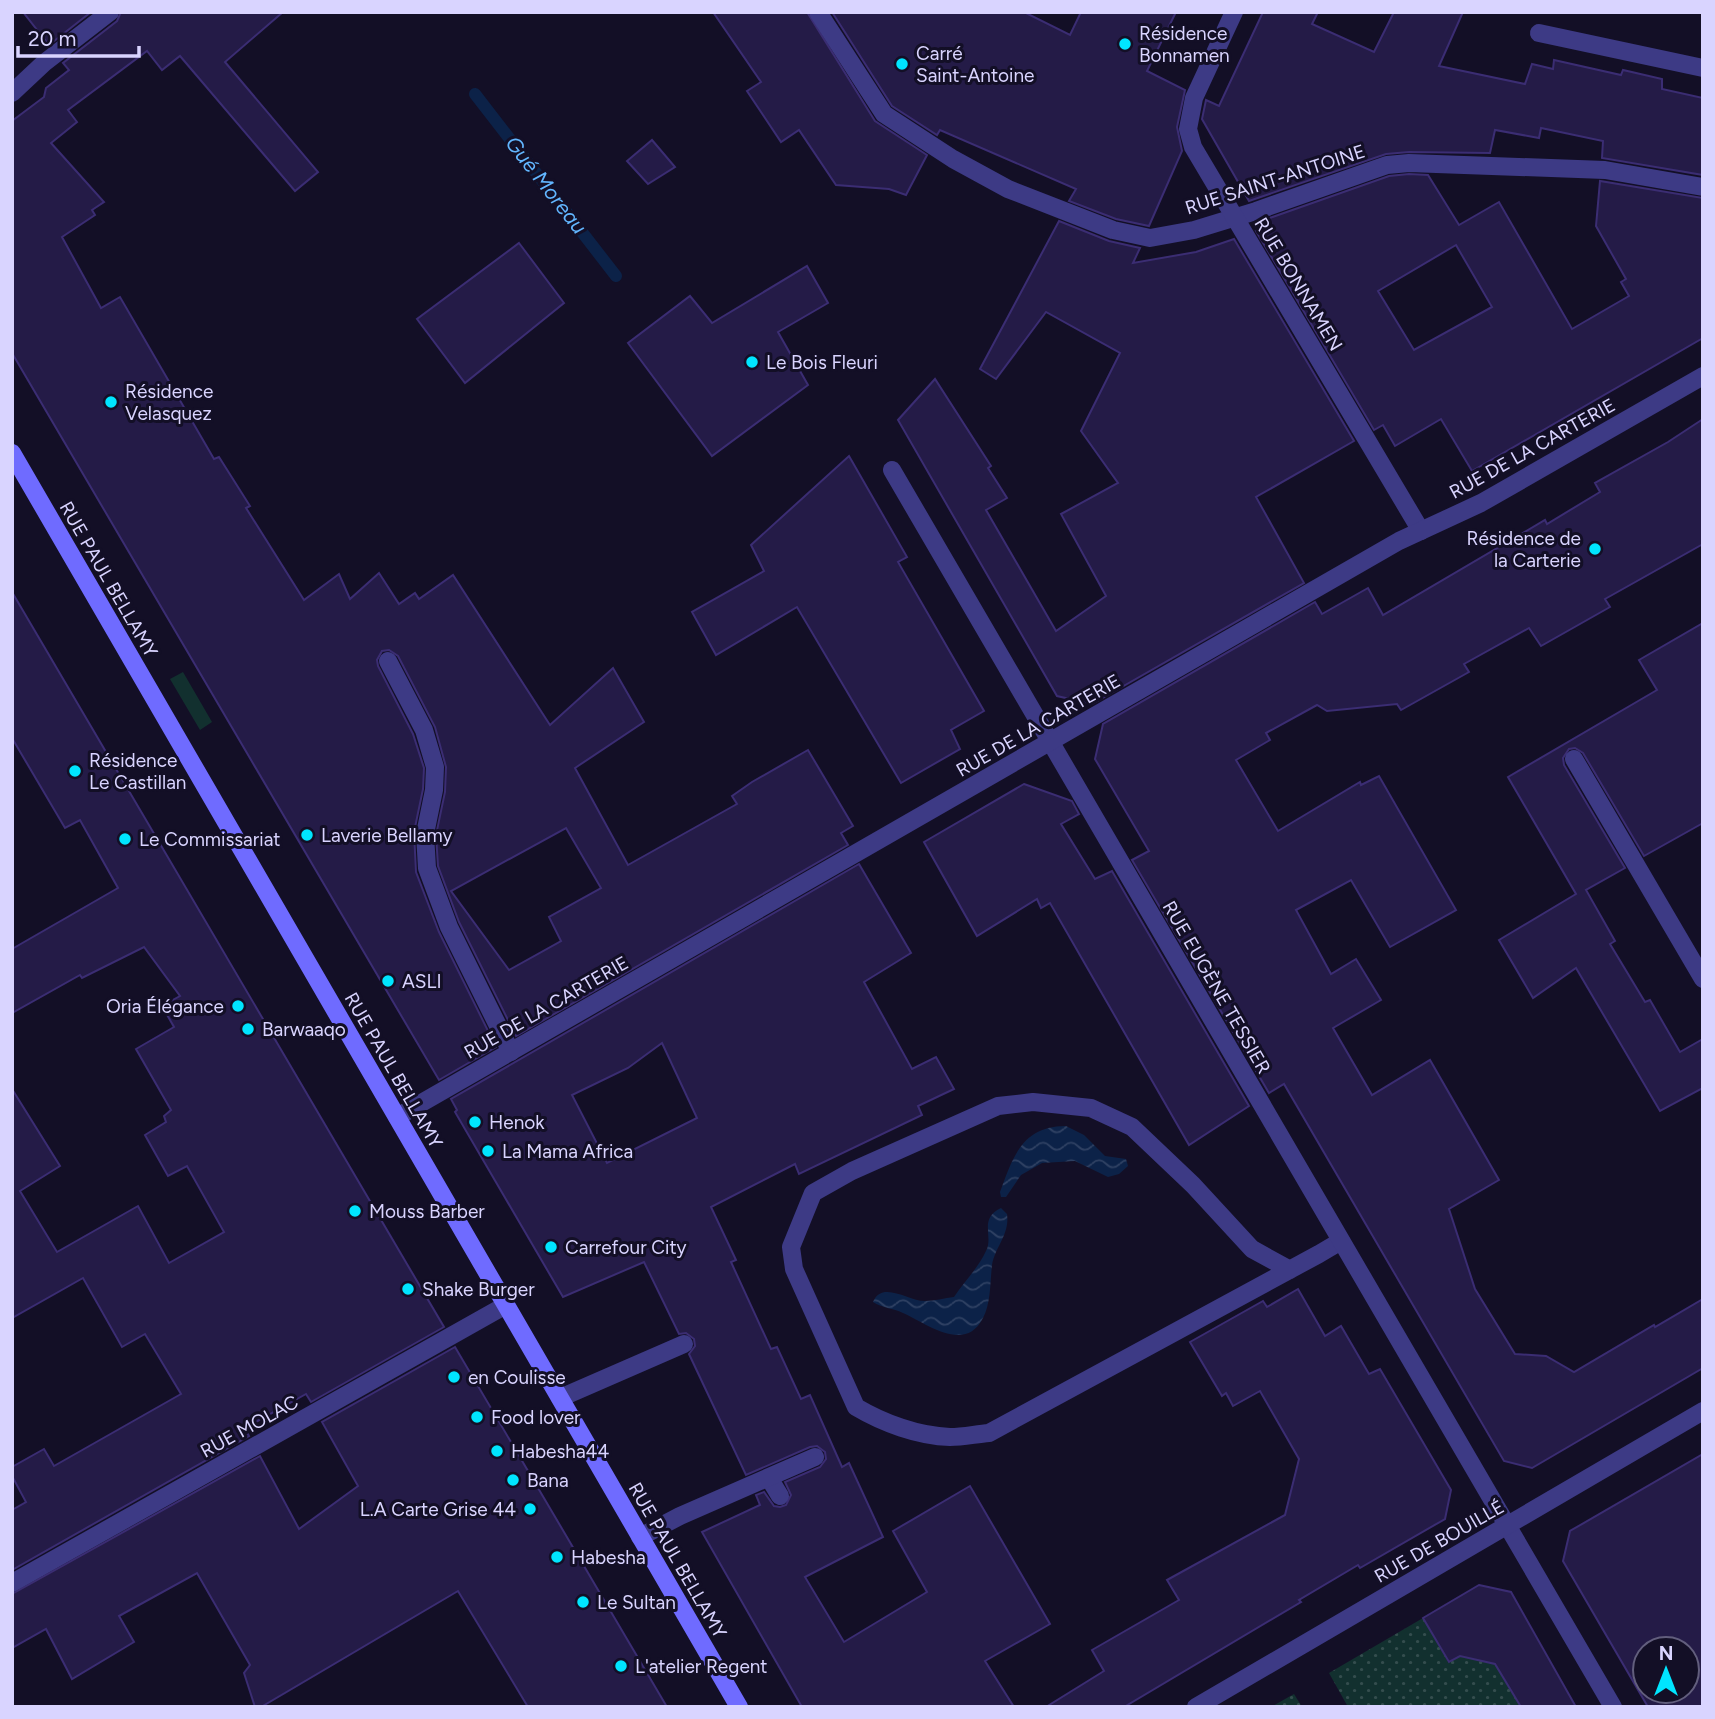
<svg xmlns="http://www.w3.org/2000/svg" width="1715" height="1719" viewBox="0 0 1715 1719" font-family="Figtree,sans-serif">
<defs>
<pattern id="grass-dots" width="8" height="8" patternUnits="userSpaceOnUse" patternTransform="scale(1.75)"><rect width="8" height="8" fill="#12302f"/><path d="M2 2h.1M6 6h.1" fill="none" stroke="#344d4e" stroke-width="1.8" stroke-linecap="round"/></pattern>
<pattern id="water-waves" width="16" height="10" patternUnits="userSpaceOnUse" patternTransform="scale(1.75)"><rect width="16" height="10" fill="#0c2248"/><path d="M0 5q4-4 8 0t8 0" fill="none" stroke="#2f4163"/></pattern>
</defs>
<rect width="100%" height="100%" fill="#130f26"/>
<g fill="url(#grass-dots)">
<path d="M1423 1618 1448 1662 1460 1656 1495 1664 1521 1707H1348L1329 1673Z"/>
<path d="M1294 1694 1302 1707H1271Z"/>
</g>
<path fill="#12302f" d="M183 672 212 722 200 730 170 679Z"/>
<g fill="url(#water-waves)">
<path d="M1066 1126 1084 1135 1105 1156 1126 1159 1128 1166 1119 1174 1108 1177 1075 1161 1042 1163 1021 1175 1006 1197H1001L1000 1192C1013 1157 1022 1126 1066 1126Z"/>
<path d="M1001 1208 1007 1214C1010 1234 995 1247 992 1265 990 1282 991 1303 983 1318 965 1354 926 1323 903 1313 893 1308 882 1308 873 1302 882 1280 908 1301 925 1301 934 1301 945 1298 954 1297 964 1282 979 1267 986 1251 994 1236 978 1219 1001 1208Z"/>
</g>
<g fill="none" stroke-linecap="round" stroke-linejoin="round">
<path stroke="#0c2248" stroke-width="12" d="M475 94 616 276"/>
</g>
<g fill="#241b47" stroke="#3b2d73" stroke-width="2" fill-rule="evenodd">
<path d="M23 12H91L49 45Z"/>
<path d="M121 12H283L225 62 318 172 295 191 180 56 162 70 147 51 68 110 77 122 51 143 104 202 92 210 95 215 62 237 101 308 120 297 214 459 219 457 250 506 246 508 304 600 339 574 350 599 379 573 399 604 415 593 419 599 453 575 550 725 613 668 644 722 575 768 628 865 737 804 732 796 752 782 808 750 853 826 841 833 848 845 516 1036 459 922 438 866 436 835 445 792 446 767 435 727 398 656 389 650 382 651 377 660 378 666 413 734 424 768 423 789 414 832 416 872 439 932 496 1047 439 1080 12 353V121L44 97 46 88 69 70 63 63 117 21ZM566 828 601 888 549 917 561 941 509 970 451 891Z"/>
<path d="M713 12H807L875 121 927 155 906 195 889 189 836 185 799 130 781 142 747 91 761 82Z"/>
<path d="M832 12H1024L1070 35 1081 12H1176L1147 71 1185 90 1177 127 1182 151 1149 226 1116 219 1069 201 1076 189 940 130 937 135 892 106Z"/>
<path d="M1263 12H1318L1312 24 1374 52 1394 12H1463L1439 66 1525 84 1532 64 1553 69 1554 60 1621 75 1623 70 1662 79V89L1703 98V175L1602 158 1603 141 1541 128 1539 138 1495 130 1490 153 1409 152 1386 154 1249 201 1202 119 1206 100 1219 106Z"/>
<path d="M652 140 675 167 648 184 627 161Z"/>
<path d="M1409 174 1428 175 1459 225 1499 202 1572 329 1629 296 1621 282 1626 279 1596 226 1600 181 1703 198V338L1472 471 1441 419 1395 446 1383 425 1374 430 1256 231 1265 228 1261 221 1389 176ZM1456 245 1492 307 1414 350 1378 291Z"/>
<path d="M1059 221 1109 241 1140 248 1133 263 1196 252 1234 239 1354 441 1256 497 1304 583 1092 704 1057 696 898 420 935 379 991 466 988 468 1007 498 986 510 1056 631 1106 596 1061 514 1118 483 1081 431 1120 353 1046 312 996 379 980 369Z"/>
<path d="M519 243 564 303 465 383 417 319Z"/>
<path d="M807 266 828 303 778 332 808 385 712 456 628 343 690 296 712 323Z"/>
<path d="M1703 419V544L1605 599 1610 607 1541 646 1529 628 1464 664 1469 672 1401 710 1397 704 1327 711 1317 705 1266 733 1270 740 1236 760 1278 831 1360 782 1361 785 1379 776 1456 910 1390 947 1351 880 1296 910 1331 974 1356 959 1381 1000 1333 1028 1372 1095 1430 1060 1499 1180 1449 1209 1475 1289 1515 1354 1546 1356 1574 1372 1654 1325 1655 1327 1703 1299V1368L1532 1468 1504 1461 1284 1084 1269 1093 1132 860 1149 851 1095 759 1103 724 1315 602 1322 614 1368 588 1383 615 1545 520 1547 524 1600 492 1595 483 1668 442Z"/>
<path d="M849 456 907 557 898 562 984 711 951 730 960 749 901 783 797 607 716 655 692 612 764 571 751 545Z"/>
<path d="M12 592 444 1327 311 1402 306 1394 245 1428 249 1436 12 1570V1510L26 1502 12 1476V1467L44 1449 54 1466 181 1394 145 1334 122 1347 83 1278 12 1318V1089L60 1166 20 1191 57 1252 138 1206 169 1263 224 1232 187 1166 168 1176 145 1135 166 1122 164 1116 171 1110 136 1049 174 1027 162 1006 180 996 144 947 82 978 80 975 12 1013V949L118 888 80 820 65 828 12 738Z"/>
<path d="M1703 623V823L1644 856 1583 753 1575 748 1569 749 1563 758 1564 765 1625 868 1586 890 1615 941 1610 944 1645 1002 1650 1000 1680 1052 1703 1039V1088L1660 1111 1576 968 1533 998 1499 940 1576 894 1508 777 1657 690 1639 660Z"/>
<path d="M1024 784 1072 801 1079 814 1061 824 1095 879 1112 871 1249 1106 1189 1145 1050 903 1041 908 1037 899 977 936 924 842Z"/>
<path d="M859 864 911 953 864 982 912 1069 936 1057 954 1089 918 1106 922 1115 799 1174 795 1164 711 1207 736 1260 731 1262 771 1349 777 1347 801 1399 810 1395 842 1467 849 1463 883 1537 805 1577 844 1642 927 1592 893 1531 970 1486 1050 1624 985 1661 1014 1707H802L702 1532 760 1505 756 1495 764 1492 774 1506 780 1507 786 1505 791 1495 785 1482 820 1467 826 1459 825 1452 817 1446 810 1447 746 1475 689 1354 695 1346 694 1339 686 1333 679 1334 644 1262 563 1297 455 1112 457 1110 451 1099ZM662 1043 697 1118 607 1163 572 1095 628 1068Z"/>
<path d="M1298 1289 1325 1336 1341 1326 1369 1374 1380 1369 1451 1490 1445 1519 1360 1568 1358 1565 1299 1600 1301 1602 1124 1707H1046L1104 1671 1092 1650 1179 1600 1167 1580 1285 1515 1299 1459 1260 1391 1233 1406 1226 1393 1222 1396 1190 1342 1263 1301 1267 1307Z"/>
<path d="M455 1347 667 1707H528L458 1591 261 1707H255L244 1673 250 1665 197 1573 119 1616 134 1642 72 1679 46 1629 12 1648V1594L260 1456 299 1529 358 1486 322 1422Z"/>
<path d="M1703 1454V1707H1648L1563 1561 1570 1531ZM1645 1649H1687V1691H1645Z"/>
<path d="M1479 1585 1511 1592 1576 1707H1521L1495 1664 1460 1656 1449 1662 1423 1618Z"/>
</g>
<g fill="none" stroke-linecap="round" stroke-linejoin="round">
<g stroke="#3d3a85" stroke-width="18">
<path d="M1539 33 1703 68"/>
<path d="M1290 1270 1252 1249 1193 1185 1132 1127 1091 1108 1033 1102 998 1106 852 1171 813 1193 791 1247 794 1269 856 1407C883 1423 918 1436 950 1437 963 1437 976 1434 989 1433L1319 1254 1341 1241"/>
<path d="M560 1398 684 1344"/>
<path d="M769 1478 780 1496"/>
<path d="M640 1537 680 1516 815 1457"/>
</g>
<g stroke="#3d3a85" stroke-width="18">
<path d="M818 12 884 114 953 159 1008 189 1113 230 1150 238 1194 230 1256 211 1387 165 1409 163 1605 170 1703 187"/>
<path d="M1234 12 1194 98 1188 129 1193 147 1421 531"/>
<path d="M12 93 44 63 110 12"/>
<path d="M892 470 1613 1707"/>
<path d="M388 661 424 730 435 767 434 790 425 834 427 868 449 927 511 1052"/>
<path d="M1574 759 1703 979"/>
<path d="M397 1117 1399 541 1481 503 1703 376"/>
<path d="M12 1583 506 1305"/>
<path d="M1196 1707 1703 1411"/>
</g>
<path stroke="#6f6bff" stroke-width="18" d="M12 453 739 1707"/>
</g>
<g fill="#00e5ff" stroke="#130f26" stroke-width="2.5">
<circle cx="1125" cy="44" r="7"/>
<circle cx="902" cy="64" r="7"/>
<circle cx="752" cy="362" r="7"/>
<circle cx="111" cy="402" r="7"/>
<circle cx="1595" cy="549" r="7"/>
<circle cx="75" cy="771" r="7"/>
<circle cx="307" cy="835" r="7"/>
<circle cx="125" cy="839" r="7"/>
<circle cx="388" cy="981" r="7"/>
<circle cx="238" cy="1006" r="7"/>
<circle cx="248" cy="1029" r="7"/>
<circle cx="475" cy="1122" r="7"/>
<circle cx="488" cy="1151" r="7"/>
<circle cx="355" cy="1211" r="7"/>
<circle cx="551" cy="1247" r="7"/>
<circle cx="408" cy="1289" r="7"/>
<circle cx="454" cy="1377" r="7"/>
<circle cx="477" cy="1417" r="7"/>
<circle cx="497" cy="1451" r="7"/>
<circle cx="513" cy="1480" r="7"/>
<circle cx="530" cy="1509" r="7"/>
<circle cx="557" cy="1557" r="7"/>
<circle cx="583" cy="1602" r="7"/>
<circle cx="621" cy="1666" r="7"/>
</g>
<g text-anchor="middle" stroke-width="6" stroke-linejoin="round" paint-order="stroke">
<g font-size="19" fill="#d9d4ff" stroke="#130f26" text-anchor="start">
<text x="1139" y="40">Résidence<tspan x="1139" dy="22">Bonnamen</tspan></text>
<text x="916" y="60">Carré<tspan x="916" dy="22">Saint-Antoine</tspan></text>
<text x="766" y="369">Le Bois Fleuri</text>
<text x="125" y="398">Résidence<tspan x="125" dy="22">Velasquez</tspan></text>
<text x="1581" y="545" text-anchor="end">Résidence de<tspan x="1581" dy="22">la Carterie</tspan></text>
<text x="89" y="767">Résidence<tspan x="89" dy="22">Le Castillan</tspan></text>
<text x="321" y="842">Laverie Bellamy</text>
<text x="139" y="846">Le Commissariat</text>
<text x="402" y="988">ASLI</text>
<text x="224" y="1013" text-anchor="end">Oria Élégance</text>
<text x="262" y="1036">Barwaaqo</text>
<text x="489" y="1129">Henok</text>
<text x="502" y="1158">La Mama Africa</text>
<text x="369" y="1218">Mouss Barber</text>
<text x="565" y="1254">Carrefour City</text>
<text x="422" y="1296">Shake Burger</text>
<text x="468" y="1384">en Coulisse</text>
<text x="491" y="1424">Food lover</text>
<text x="511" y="1458">Habesha44</text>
<text x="527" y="1487">Bana</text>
<text x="516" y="1516" text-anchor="end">L.A Carte Grise 44</text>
<text x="571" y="1564">Habesha</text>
<text x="597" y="1609">Le Sultan</text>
<text x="635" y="1673">L'atelier Regent</text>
</g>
<g font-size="19" fill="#d9d4ff" stroke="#130f26">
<text transform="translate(1275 179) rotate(-18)" y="7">RUE SAINT-ANTOINE</text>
<text transform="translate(1299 284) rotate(59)" y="7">RUE BONNAMEN</text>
<text transform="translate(1532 448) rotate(-29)" y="7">RUE DE LA CARTERIE</text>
<text transform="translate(109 579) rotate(60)" y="7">RUE PAUL BELLAMY</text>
<text transform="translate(1038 725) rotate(-30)" y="7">RUE DE LA CARTERIE</text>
<text transform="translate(1217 987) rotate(60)" y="7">RUE EUGÈNE TESSIER</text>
<text transform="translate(546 1007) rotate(-30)" y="7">RUE DE LA CARTERIE</text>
<text transform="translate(394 1070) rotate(60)" y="7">RUE PAUL BELLAMY</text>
<text transform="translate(249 1426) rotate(-29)" y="7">RUE MOLAC</text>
<text transform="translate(1439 1541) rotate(-30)" y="7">RUE DE BOUILLÉ</text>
<text transform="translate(678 1560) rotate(60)" y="7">RUE PAUL BELLAMY</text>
</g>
<g font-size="21" font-style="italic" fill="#62b6ff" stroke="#130f26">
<text transform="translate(546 185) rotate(52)" y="7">Gué Moreau</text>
</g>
</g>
<rect width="1715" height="1719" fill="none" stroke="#d9d4ff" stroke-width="28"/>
<g transform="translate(1666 1670)"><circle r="33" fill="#130f26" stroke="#625e7d" stroke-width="2"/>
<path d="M0-5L12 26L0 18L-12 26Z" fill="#00e5ff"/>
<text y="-10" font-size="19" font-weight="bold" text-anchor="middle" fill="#d9d4ff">N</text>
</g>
<path d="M18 46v10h121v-10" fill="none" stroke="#d9d4ff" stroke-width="3.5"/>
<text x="28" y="46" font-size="21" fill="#d9d4ff" stroke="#130f26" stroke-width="5" paint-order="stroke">20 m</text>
</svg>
